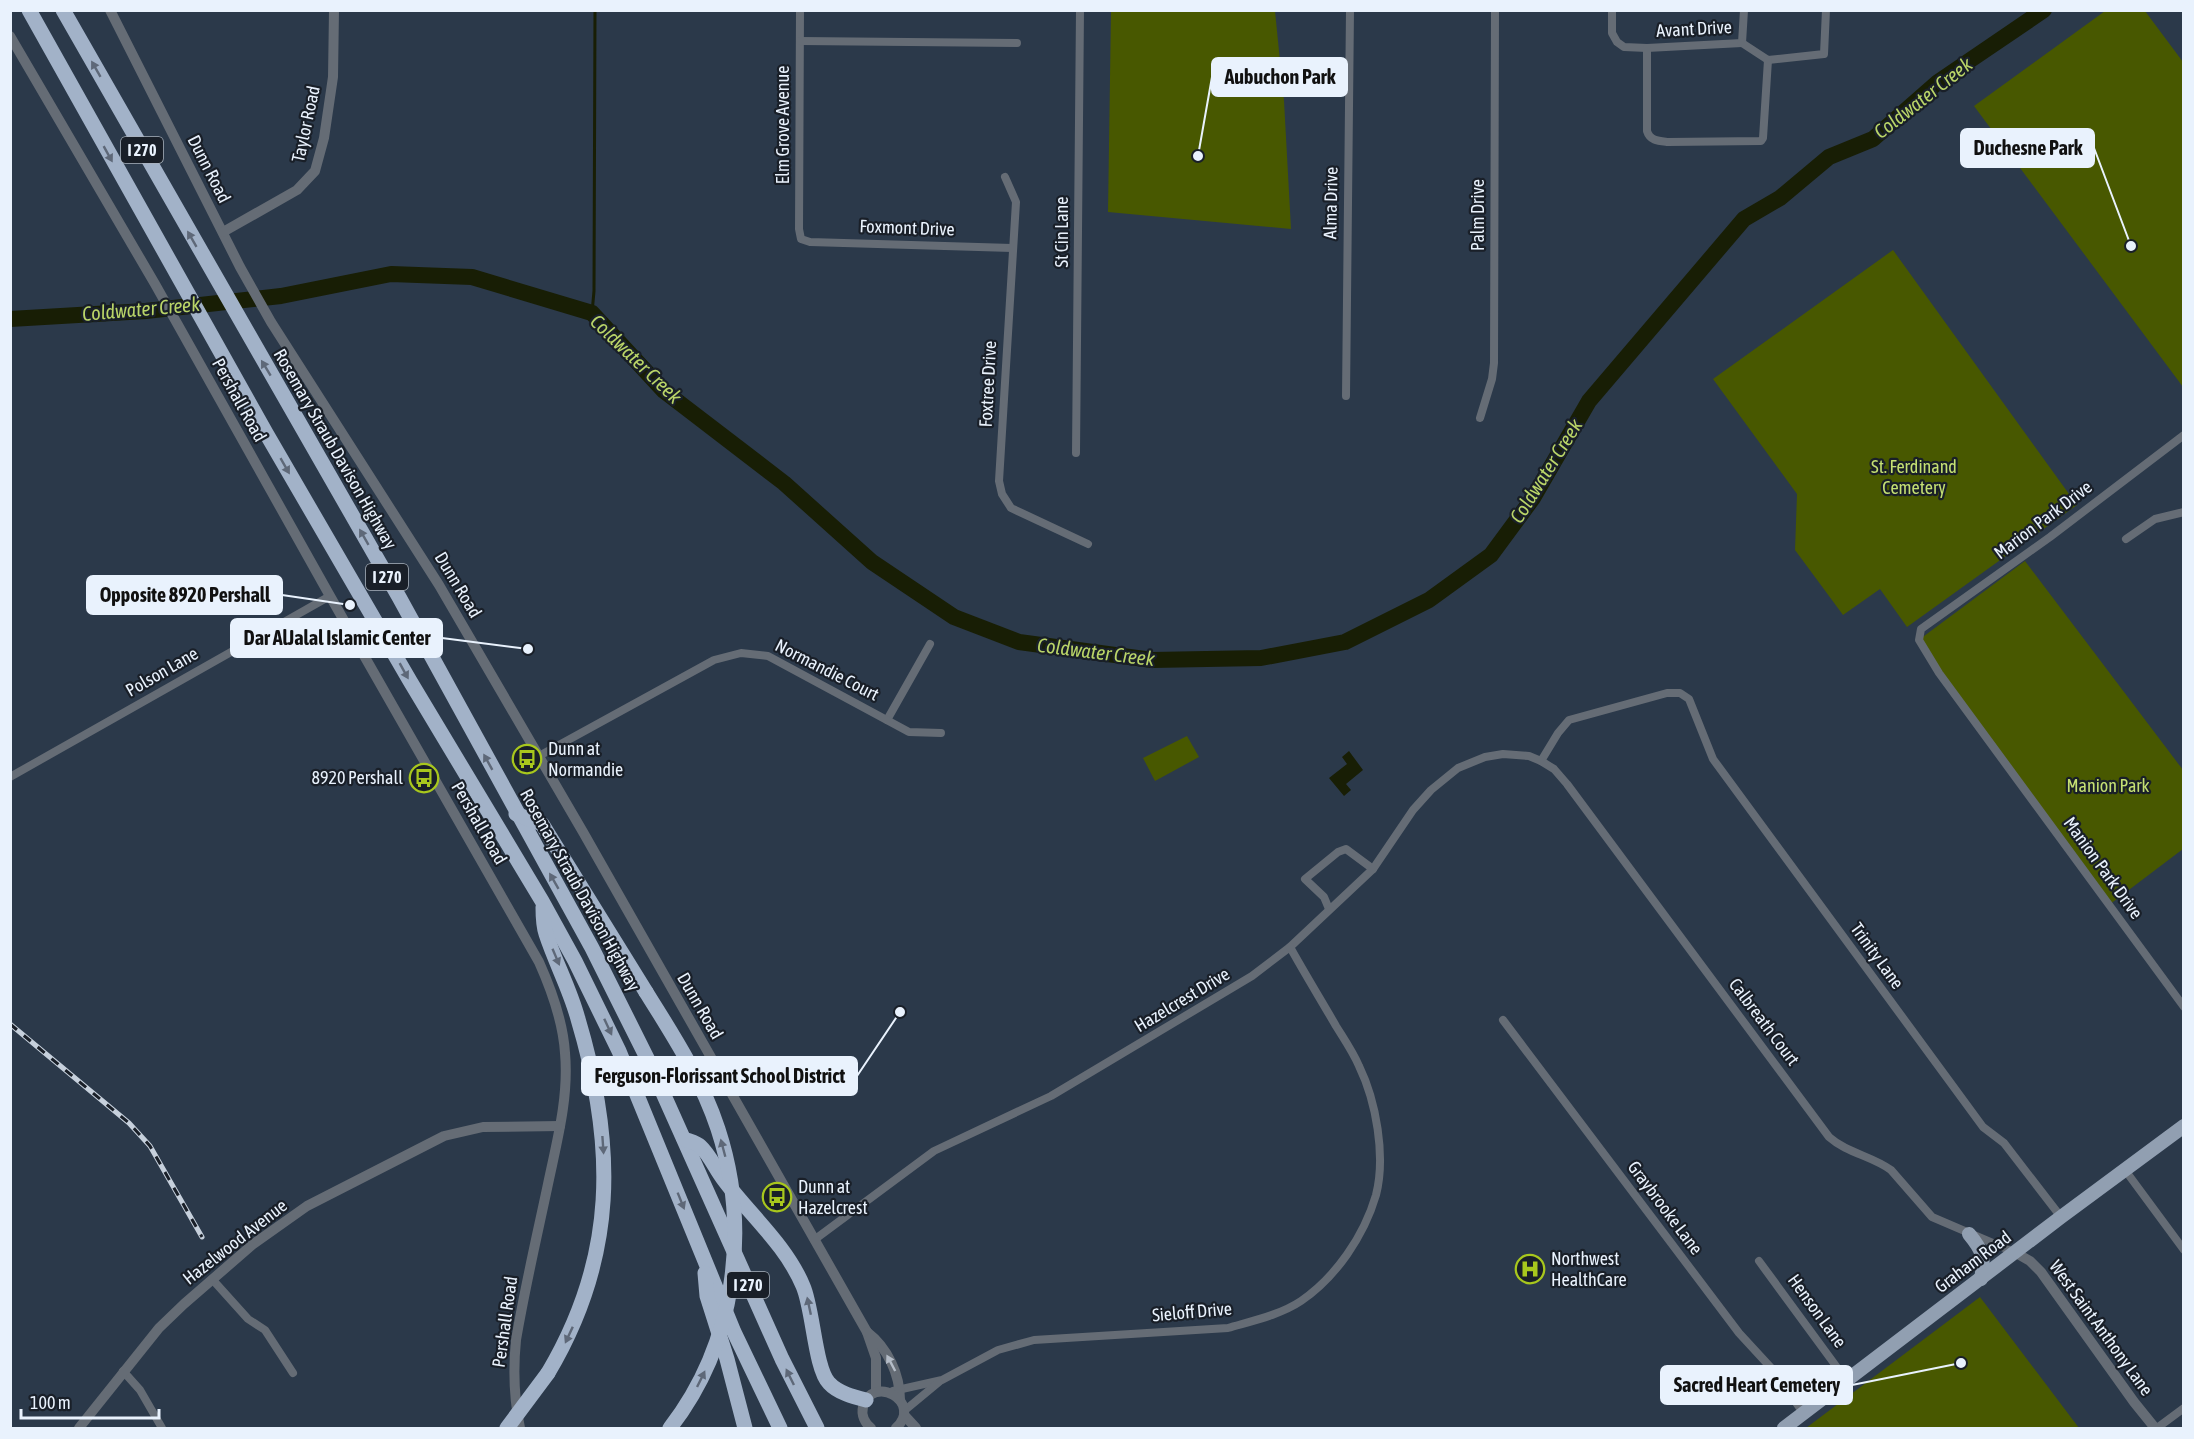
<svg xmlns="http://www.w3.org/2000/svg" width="2194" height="1439" viewBox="0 0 2194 1439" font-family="'Asap Condensed',sans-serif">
<rect width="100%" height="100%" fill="#2b394a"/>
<g fill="#485800">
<path d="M1111 11H1275L1284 101 1291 229 1108 212Z"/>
<path d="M2105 11H2145L2183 62V387L1974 106Z"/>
<path d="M1893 250 2077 505 1907 627 1880 589 1843 615 1795 550 1797 494 1713 379Z"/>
<path d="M2025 561 2183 770V849L2109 905 1916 642Z"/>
<path d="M1187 736 1199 757 1155 781 1143 758Z"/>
<path d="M1980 1297 2079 1428H1806Z"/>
</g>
<path fill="#181e05" d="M1349 751 1363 770 1346 784 1351 790 1344 796 1329 778 1347 764 1342 757Z"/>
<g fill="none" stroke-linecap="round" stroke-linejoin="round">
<path stroke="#181e05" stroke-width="3" d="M592 313 594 291 595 10"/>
<path stroke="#181e05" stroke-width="16" d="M10 319 146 311 281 296 391 274 472 277 592 313 664 391 784 483 872 562 954 617 1019 642 1152 660 1261 658 1345 642 1429 600 1491 555 1533 498 1589 401 1744 219 1780 198 1829 157 1873 139 1938 82 2044 10"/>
<g stroke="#656c75" stroke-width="8">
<path d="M800 10 799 229 801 239 810 242 1012 248"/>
<path d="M1612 10V33L1617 42 1624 47 1647 48 1742 43 1744 10"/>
<path d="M800 41 1017 43"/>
<path d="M1742 43 1768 60 1824 54 1826 10"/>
<path d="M1647 48V131C1650 141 1659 141 1668 142L1761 141 1763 138 1768 60"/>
<path d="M1005 177 1016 202 999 481 1002 494 1011 508 1088 544"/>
<path d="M1346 396 1350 10"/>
<path d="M1480 418 1492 379 1494 363 1495 10"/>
<path d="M2184 435 2050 537 1921 629 1919 640 1939 673 2184 1007"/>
<path d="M1076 453 1080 10"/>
<path d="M2126 539 2155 519 2184 512"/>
<path d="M887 720 930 644"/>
<path d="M539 756 714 660 741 653 768 656 909 732 941 733"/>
<path d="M1541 761 1558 733 1569 720 1667 693H1680L1689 699 1713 759 1983 1127 2004 1143 2061 1217"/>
<path d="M10 777 330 596"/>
<path d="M1329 909 1324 897 1305 879 1338 852 1346 849 1373 869"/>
<path d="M1503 1020 1739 1333 1774 1371 1804 1414"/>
<path d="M2125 1170 2184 1250"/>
<path d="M814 1240 934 1151 1051 1096 1252 976 1290 947 1373 869 1413 810 1431 790 1458 768 1485 757 1503 754 1529 756 1541 761 1554 769 1567 784 1829 1137C1847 1153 1872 1156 1891 1170L1932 1217 2016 1253"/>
<path d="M1759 1261 1847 1381"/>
<path d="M212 1279 248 1319 265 1330 293 1373"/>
<path d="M123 1371 140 1390 162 1428"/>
<path d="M893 1391 942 1380 998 1350 1034 1340 1228 1328C1252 1321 1280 1315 1301 1301 1336 1277 1364 1236 1376 1195 1386 1156 1376 1101 1359 1066 1353 1052 1344 1039 1336 1026 1321 1000 1305 974 1290 947"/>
<path d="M904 1411 939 1382"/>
<path d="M2157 1428 2184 1408"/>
</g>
<g stroke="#656c75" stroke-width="10">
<path d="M110 10 240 267 271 322 439 585 583 832 867 1332 876 1358V1392"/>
<path d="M10 36 155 284 330 596 539 962C552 991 563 1021 565 1053 569 1097 557 1141 548 1184 537 1236 525 1287 516 1340 513 1370 514 1399 520 1428"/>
<path d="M223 232 297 190 315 171 324 138 333 77 334 10"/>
<path d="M2016 1253 2030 1261 2041 1272 2134 1402 2155 1428"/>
<path d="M867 1332C888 1348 900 1375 900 1400"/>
<path d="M904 1415 916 1428"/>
<path d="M79 1428 159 1328 184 1304 252 1245 307 1206 444 1136 483 1127 560 1126"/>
<path d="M871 1428C865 1423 861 1415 863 1407 872 1373 924 1402 896 1428"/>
</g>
<g stroke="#919fb1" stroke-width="14">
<path d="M1969 1234C1983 1251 1985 1257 1981 1279"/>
<path d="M1784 1428 2061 1217 2184 1126"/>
</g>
<g stroke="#a2b2c8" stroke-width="15">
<path d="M29 10 266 433 410 681 542 901 575 961 619 1051 734 1332 780 1428"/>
<path d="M63 10 399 597 592 948 650 1064 782 1359 817 1428"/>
<path d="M516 814 542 824 646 992"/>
<path d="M543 907C543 915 543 925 546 934 555 962 570 989 578 1019 616 1146 617 1257 548 1373"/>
<path d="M684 1139C689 1141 697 1143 700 1146 710 1155 716 1170 724 1180 750 1215 786 1245 803 1286 813 1308 815 1369 829 1383 838 1393 854 1397 866 1400"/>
<path d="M705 1273 707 1296 727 1359 745 1428"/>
</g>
<g stroke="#c6d0dc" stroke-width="5">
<path id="rail" d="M10 1024 129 1123 150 1146 202 1237"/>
</g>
<use href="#rail" stroke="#191f28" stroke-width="3" stroke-dasharray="9" stroke-linecap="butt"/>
<g stroke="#a2b2c8" stroke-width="15">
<path d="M646 992C673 1035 702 1080 718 1129 751 1230 735 1344 670 1428"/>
<path d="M507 1428 548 1373"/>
</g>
</g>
<defs><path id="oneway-solid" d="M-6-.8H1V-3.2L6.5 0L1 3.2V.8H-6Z" transform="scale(1.5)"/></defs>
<g fill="#5e6878">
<use href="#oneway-solid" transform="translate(96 69) rotate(-120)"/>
<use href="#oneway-solid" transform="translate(108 154) rotate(61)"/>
<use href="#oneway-solid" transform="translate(192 239) rotate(-120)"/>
<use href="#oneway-solid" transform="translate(266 368) rotate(-121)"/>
<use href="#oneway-solid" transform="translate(285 466) rotate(60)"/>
<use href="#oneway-solid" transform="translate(364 537) rotate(-120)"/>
<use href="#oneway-solid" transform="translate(404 671) rotate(61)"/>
<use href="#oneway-solid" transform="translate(488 762) rotate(-119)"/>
<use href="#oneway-solid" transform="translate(554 881) rotate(-120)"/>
<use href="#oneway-solid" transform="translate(556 957) rotate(67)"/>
<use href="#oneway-solid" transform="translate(608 1027) rotate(65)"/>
<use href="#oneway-solid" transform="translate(603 1145) rotate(86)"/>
<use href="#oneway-solid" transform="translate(723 1148) rotate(-105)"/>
<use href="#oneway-solid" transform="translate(681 1201) rotate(68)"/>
<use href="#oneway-solid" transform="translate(809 1306) rotate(-102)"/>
<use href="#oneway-solid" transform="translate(569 1335) rotate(115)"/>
<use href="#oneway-solid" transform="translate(790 1377) rotate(-116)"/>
<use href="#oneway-solid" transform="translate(701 1379) rotate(-64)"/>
</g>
<use fill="#b4bcc7" href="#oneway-solid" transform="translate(891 1363) rotate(-118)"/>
<defs>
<g id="bus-ring" transform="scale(1.5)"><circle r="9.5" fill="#191f28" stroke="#a8c71d" stroke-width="1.5"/><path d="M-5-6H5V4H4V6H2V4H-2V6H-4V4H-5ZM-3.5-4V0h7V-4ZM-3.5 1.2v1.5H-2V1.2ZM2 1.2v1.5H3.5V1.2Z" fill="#a8c71d"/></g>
<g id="hospital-ring" transform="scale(1.5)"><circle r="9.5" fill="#191f28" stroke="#a8c71d" stroke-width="1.5"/><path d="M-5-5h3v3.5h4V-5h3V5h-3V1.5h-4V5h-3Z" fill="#a8c71d"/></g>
</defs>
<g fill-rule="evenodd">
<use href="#bus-ring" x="527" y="759"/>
<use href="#bus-ring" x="424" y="778"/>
<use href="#bus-ring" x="777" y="1197"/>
<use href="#hospital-ring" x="1530" y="1269"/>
</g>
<g text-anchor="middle" stroke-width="4.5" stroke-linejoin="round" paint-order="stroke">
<g fill="#191f28" stroke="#abb3bd" stroke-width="1.5">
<rect x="121" y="137" width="42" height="26" rx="4.5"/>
<rect x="366" y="564" width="42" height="26" rx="4.5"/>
<rect x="727" y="1272" width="42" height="26" rx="4.5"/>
</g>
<g font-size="16" font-weight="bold" fill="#e9f2fd">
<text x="142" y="156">I 270</text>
<text x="387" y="583">I 270</text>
<text x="748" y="1291">I 270</text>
</g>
<g font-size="18" fill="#e9f2fd" stroke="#191f28">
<text transform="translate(1694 29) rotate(-3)" y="6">Avant Drive</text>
<text transform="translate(306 124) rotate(-78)" y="6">Taylor Road</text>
<text transform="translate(783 125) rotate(-90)" y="6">Elm Grove Avenue</text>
<text transform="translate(209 169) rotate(63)" y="6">Dunn Road</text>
<text transform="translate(1331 203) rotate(-89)" y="6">Alma Drive</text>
<text transform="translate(1478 215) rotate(-90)" y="6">Palm Drive</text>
<text transform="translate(907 228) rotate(2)" y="6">Foxmont Drive</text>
<text transform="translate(1062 232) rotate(-90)" y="6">St Cin Lane</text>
<text transform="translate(988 384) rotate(-87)" y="6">Foxtree Drive</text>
<text transform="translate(239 400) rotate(61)" y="6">Pershall Road</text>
<text transform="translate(335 449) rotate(60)" y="6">Rosemary Straub Davison Highway</text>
<text transform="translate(2043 520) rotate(-37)" y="6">Marion Park Drive</text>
<text transform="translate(458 585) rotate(59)" y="6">Dunn Road</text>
<text transform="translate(827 670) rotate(27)" y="6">Normandie Court</text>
<text transform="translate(162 672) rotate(-30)" y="6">Polson Lane</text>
<text transform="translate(479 823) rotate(60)" y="6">Pershall Road</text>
<text transform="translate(2103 868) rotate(54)" y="6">Manion Park Drive</text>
<text transform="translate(580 890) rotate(61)" y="6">Rosemary Straub Davison Highway</text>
<text transform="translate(1877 956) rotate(54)" y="6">Trinity Lane</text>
<text transform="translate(1182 1000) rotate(-31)" y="6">Hazelcrest Drive</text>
<text transform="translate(700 1006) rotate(60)" y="6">Dunn Road</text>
<text transform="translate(1764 1022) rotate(53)" y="6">Calbreath Court</text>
<text transform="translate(1665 1208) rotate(53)" y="6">Graybrooke Lane</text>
<text transform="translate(235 1242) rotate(-38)" y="6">Hazelwood Avenue</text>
<text transform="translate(1973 1262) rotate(-37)" y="6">Graham Road</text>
<text transform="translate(1817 1311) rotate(54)" y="6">Henson Lane</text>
<text transform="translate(1192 1312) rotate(-5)" y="6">Sieloff Drive</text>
<text transform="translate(505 1322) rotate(-82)" y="6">Pershall Road</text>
<text transform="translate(2101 1328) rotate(54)" y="6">West Saint Anthony Lane</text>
</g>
<g font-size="18" fill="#c5e073" stroke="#191f28">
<text x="1914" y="473">St. Ferdinand<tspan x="1914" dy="21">Cemetery</tspan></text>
<text x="2108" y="792">Manion Park</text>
</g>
<g font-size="18" fill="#e9f2fd" stroke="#191f28" text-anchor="start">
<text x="548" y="755">Dunn at<tspan x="548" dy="21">Normandie</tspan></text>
<text x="403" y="784" text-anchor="end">8920 Pershall</text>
<text x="798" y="1193">Dunn at<tspan x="798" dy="21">Hazelcrest</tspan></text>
<text x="1551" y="1265">Northwest<tspan x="1551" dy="21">HealthCare</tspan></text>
</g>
<g font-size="20" font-style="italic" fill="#bad568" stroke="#191f28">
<text transform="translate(1923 98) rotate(-38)" y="7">Coldwater Creek</text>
<text transform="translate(141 309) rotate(-5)" y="7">Coldwater Creek</text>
<text transform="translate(636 359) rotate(44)" y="7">Coldwater Creek</text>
<text transform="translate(1546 471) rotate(-58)" y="7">Coldwater Creek</text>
<text transform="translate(1096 652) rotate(7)" y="7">Coldwater Creek</text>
</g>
</g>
<path fill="none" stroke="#e9f2fd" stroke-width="2" d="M1198 156L1212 77M2131 246L2094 148M350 605L282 595M528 649L442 638M900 1012L857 1076M1961 1363L1852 1385"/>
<g fill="#e9f2fd" stroke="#191f28" stroke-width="2">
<circle cx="1198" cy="156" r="6"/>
<circle cx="2131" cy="246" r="6"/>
<circle cx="350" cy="605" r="6"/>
<circle cx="528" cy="649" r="6"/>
<circle cx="900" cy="1012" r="6"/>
<circle cx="1961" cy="1363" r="6"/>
</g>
<g fill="#e9f2fd" stroke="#e9f2fd" stroke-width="2">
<rect x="1212" y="58" width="135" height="38" rx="6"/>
<rect x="1961" y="129" width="133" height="38" rx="6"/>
<rect x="87" y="576" width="195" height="38" rx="6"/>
<rect x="231" y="619" width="211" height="38" rx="6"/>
<rect x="582" y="1057" width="275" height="38" rx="6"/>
<rect x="1661" y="1366" width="191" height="38" rx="6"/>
</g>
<g font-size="20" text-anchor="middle" font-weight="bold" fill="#111">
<text x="1280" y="84">Aubuchon Park</text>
<text x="2028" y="155">Duchesne Park</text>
<text x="185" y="602">Opposite 8920 Pershall</text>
<text x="337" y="645">Dar AlJalal Islamic Center</text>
<text x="720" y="1083">Ferguson-Florissant School District</text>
<text x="1757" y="1392">Sacred Heart Cemetery</text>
</g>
<rect width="2194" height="1439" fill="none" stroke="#e9f2fd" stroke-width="24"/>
<path d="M21 1409v9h138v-9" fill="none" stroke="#e9f2fd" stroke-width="3"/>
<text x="30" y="1409" font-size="18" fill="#e9f2fd" stroke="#191f28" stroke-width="4.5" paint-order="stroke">100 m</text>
</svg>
